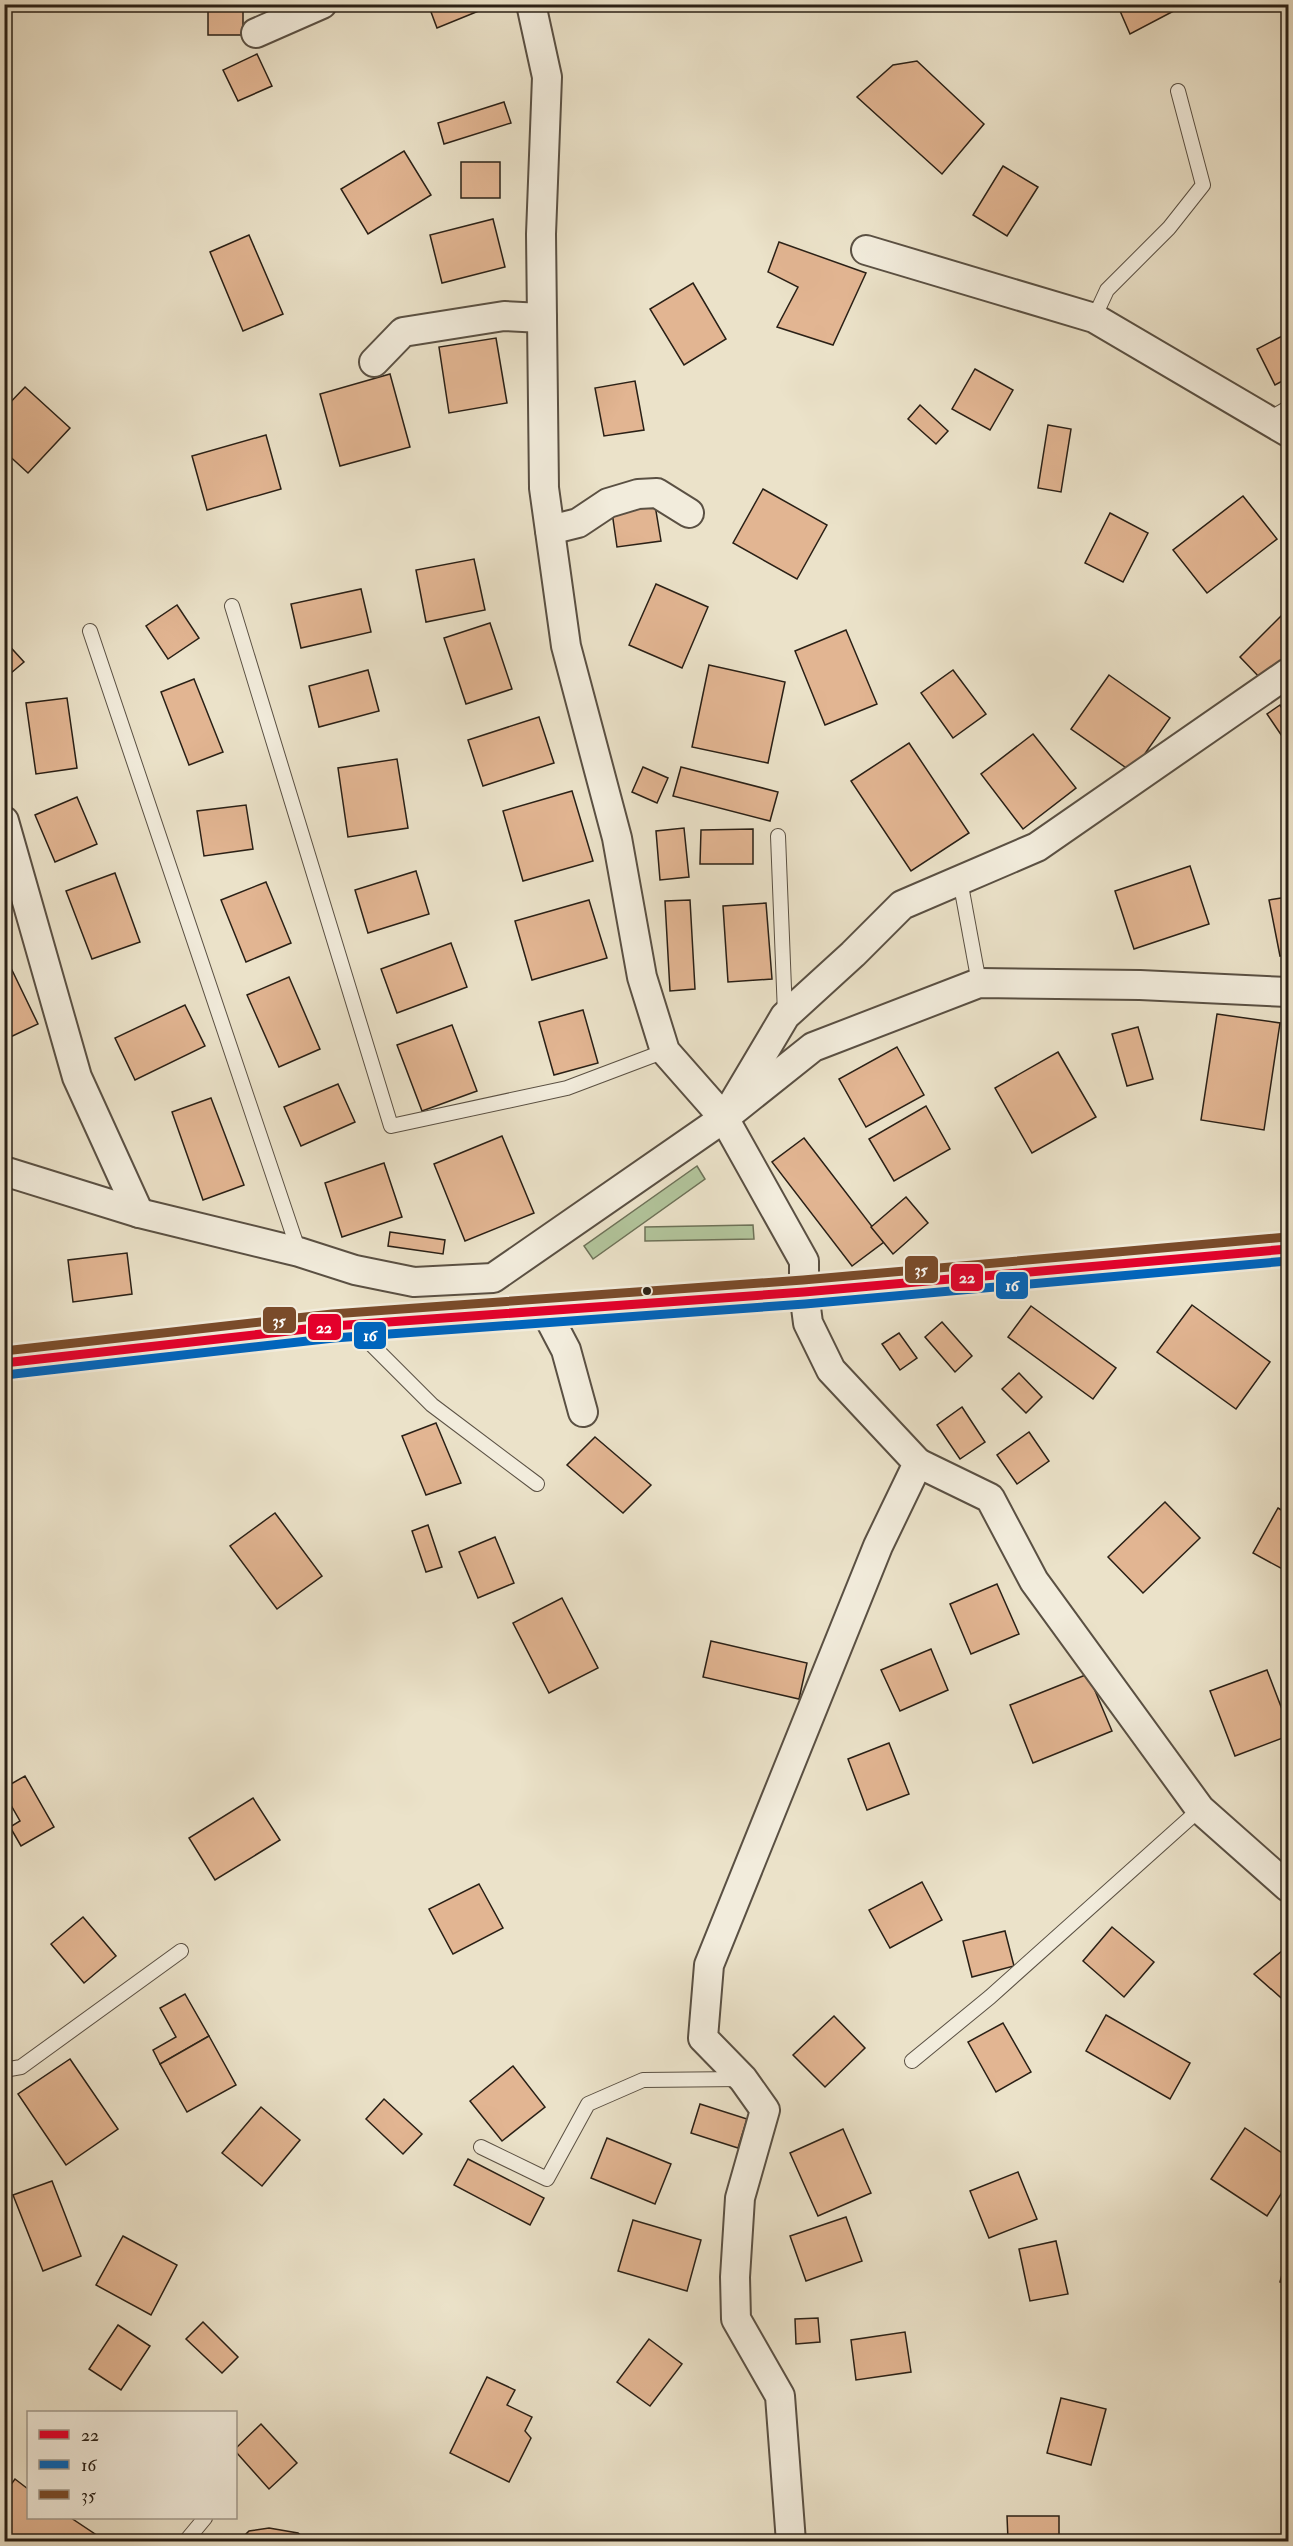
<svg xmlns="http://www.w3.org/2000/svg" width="1293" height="2546" viewBox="0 0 1293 2546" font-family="'IM FELL Double Pica',serif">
<rect width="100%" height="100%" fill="#ebe2c9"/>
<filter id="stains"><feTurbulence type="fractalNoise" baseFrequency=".00333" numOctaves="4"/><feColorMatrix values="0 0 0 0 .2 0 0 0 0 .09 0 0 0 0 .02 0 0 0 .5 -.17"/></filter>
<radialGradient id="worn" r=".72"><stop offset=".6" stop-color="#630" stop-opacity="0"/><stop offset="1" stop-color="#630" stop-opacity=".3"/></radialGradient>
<g fill="#b2c49b" stroke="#6e7258" stroke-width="1.5">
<path d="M697 1166 705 1179 593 1259 584 1246Z"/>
<path d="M753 1225 754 1239 645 1241V1227Z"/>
</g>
<g fill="#e2b592" stroke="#2a2016" stroke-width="1.5">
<rect x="208" y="4" width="35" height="31"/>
<path d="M428 4H485L486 8 437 28Z"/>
<path d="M1117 4H1187L1130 34Z"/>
<path d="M257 54 272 86 238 101 223 70Z"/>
<path d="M917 61 984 124 942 174 857 97 893 65Z"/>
<path d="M504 102 511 123 444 144 438 123Z"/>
<path d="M404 151 431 195 368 234 341 189Z"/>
<rect x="461" y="162" width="39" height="36"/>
<path d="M1003 166 1038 187 1007 236 973 215Z"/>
<path d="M493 219 505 267 442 283 430 235Z"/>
<path d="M249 235 283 314 243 331 210 252Z"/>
<path d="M779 242 866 273 833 345 777 327 798 287 768 272Z"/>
<path d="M693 283 726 339 684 365 650 309Z"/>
<path d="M1288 333V378L1275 385 1257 349Z"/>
<path d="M496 338 507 403 449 413 439 347Z"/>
<path d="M975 369 1013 390 990 430 952 409Z"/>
<path d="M390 374 410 447 340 466 320 394Z"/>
<path d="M635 381 644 430 604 436 595 388Z"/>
<path d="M25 387 70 428 28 473 4 451V409Z"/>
<path d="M920 405 948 431 936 444 908 419Z"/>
<path d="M1048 425 1071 429 1061 492 1038 488Z"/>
<path d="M266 435 281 489 207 510 192 456Z"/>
<path d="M763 489 827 525 797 579 733 543Z"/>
<path d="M1243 496 1277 539 1207 593 1173 550Z"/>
<path d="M654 499 661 541 617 547 611 505Z"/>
<path d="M1110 513 1148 533 1123 582 1085 563Z"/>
<path d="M474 559 485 610 426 622 416 570Z"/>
<path d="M656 584 708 607 682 668 629 645Z"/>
<path d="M361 589 371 632 301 648 291 604Z"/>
<path d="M177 605 199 638 168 659 146 626Z"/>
<path d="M1288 609V654L1262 680 1240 657Z"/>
<path d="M490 623 512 689 466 704 444 638Z"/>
<path d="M846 630 877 704 825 725 795 651Z"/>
<path d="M4 640 24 662 4 679Z"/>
<path d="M709 665 785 682 768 763 692 747Z"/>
<path d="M368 670 379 711 319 727 309 686Z"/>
<path d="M953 670 986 714 953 738 921 693Z"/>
<path d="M1109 675 1170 718 1132 772 1071 729Z"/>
<path d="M194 679 223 752 189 765 161 692Z"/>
<path d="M67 698 77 768 36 774 26 703Z"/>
<path d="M1280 705 1288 718V745L1267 714Z"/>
<path d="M539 717 554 763 483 786 468 740Z"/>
<path d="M1033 734 1076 788 1023 829 981 774Z"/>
<path d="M909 743 969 833 911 871 851 781Z"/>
<path d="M397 759 408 828 348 837 338 768Z"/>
<path d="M643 767 668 778 657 803 632 792Z"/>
<path d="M681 767 778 792 770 821 673 796Z"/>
<path d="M572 791 593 861 523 881 503 811Z"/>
<path d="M77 797 97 844 55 862 35 815Z"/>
<path d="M246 805 253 849 204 856 197 811Z"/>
<path d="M684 828 689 877 660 880 656 831Z"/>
<path d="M753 829V864H700L701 830Z"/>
<path d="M1190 866 1209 924 1134 949 1115 891Z"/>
<path d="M416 871 429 914 368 933 355 890Z"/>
<path d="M115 873 140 942 92 959 66 891Z"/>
<path d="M266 882 291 943 246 962 221 900Z"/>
<path d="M1288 897V954L1280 956 1269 900Z"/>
<path d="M589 900 607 958 532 980 515 921Z"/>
<path d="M690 900 695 989 670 991 665 901Z"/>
<path d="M766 903 772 979 728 982 723 906Z"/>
<path d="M451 943 467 987 397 1013 381 969Z"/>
<path d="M11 968 38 1024 4 1040V971Z"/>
<path d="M289 977 320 1049 279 1067 247 995Z"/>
<path d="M185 1005 205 1046 135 1080 115 1038Z"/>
<path d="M583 1010 598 1063 554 1075 539 1022Z"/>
<path d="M1217 1014 1280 1023 1264 1130 1201 1120Z"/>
<path d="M452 1025 477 1091 422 1111 397 1045Z"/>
<path d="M1138 1027 1153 1079 1127 1086 1112 1034Z"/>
<path d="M897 1047 924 1095 866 1127 839 1079Z"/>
<path d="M1058 1052 1096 1117 1032 1153 995 1088Z"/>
<path d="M338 1084 355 1122 301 1146 284 1107Z"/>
<path d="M211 1098 244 1185 203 1200 172 1112Z"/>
<path d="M926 1106 950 1149 894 1181 869 1139Z"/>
<path d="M502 1136 534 1213 465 1241 434 1164Z"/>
<path d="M804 1138 884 1242 852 1266 772 1162Z"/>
<path d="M384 1163 402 1217 342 1237 325 1183Z"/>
<path d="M906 1197 928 1223 893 1254 871 1227Z"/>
<path d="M390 1232 445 1240 443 1254 388 1246Z"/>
<path d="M127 1253 132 1294 73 1302 68 1260Z"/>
<path d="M1192 1305 1270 1362 1236 1409 1157 1352Z"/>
<path d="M1031 1306 1116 1368 1093 1399 1008 1337Z"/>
<path d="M942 1322 972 1356 955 1372 925 1337Z"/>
<path d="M899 1333 917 1358 900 1370 882 1344Z"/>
<path d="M1019 1373 1042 1397 1026 1413 1002 1389Z"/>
<path d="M962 1407 985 1442 960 1459 937 1425Z"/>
<path d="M436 1423 461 1483 426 1495 402 1436Z"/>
<path d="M1029 1432 1049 1461 1017 1484 997 1455Z"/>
<path d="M595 1437 651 1485 623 1513 567 1465Z"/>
<path d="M1165 1502 1200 1538 1143 1593 1108 1557Z"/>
<path d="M1278 1508 1288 1514V1572L1253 1553Z"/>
<path d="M275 1513 322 1576 277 1609 230 1546Z"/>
<path d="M428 1525 442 1567 426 1572 412 1531Z"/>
<path d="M495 1537 514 1583 478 1598 459 1552Z"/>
<path d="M997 1584 1019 1634 971 1654 950 1604Z"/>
<path d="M562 1598 598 1668 549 1693 513 1623Z"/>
<path d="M711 1641 807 1663 799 1699 703 1677Z"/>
<path d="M931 1649 948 1690 900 1711 881 1670Z"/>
<path d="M1267 1670 1288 1725V1736L1235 1756 1210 1691Z"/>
<path d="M1088 1674 1112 1731 1033 1763 1010 1705Z"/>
<path d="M889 1743 909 1794 867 1810 848 1759Z"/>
<path d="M25 1776 54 1827 21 1846 10 1827 20 1821 4 1793V1788Z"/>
<path d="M253 1798 280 1840 215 1880 189 1838Z"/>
<path d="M922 1882 942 1920 890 1948 869 1910Z"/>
<path d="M479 1884 503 1928 453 1954 429 1909Z"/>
<path d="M83 1917 116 1956 84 1983 51 1944Z"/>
<path d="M1112 1927 1154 1962 1124 1997 1083 1961Z"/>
<path d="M1005 1931 1014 1966 972 1977 963 1941Z"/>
<path d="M1288 1946V2004L1254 1974Z"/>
<path d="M185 1994 209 2036 160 2064 153 2050 176 2037 160 2008Z"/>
<path d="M1106 2015 1190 2063 1170 2099 1086 2051Z"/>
<path d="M834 2016 865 2048 825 2087 793 2055Z"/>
<path d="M1003 2023 1031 2072 996 2092 968 2042Z"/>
<path d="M209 2036 236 2085 187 2112 160 2064Z"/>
<path d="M70 2059 118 2129 66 2165 18 2094Z"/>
<path d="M513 2066 545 2107 502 2141 470 2101Z"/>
<path d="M384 2099 422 2134 403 2154 366 2119Z"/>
<path d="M700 2104 747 2119 738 2148 691 2133Z"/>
<path d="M261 2107 300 2140 262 2186 222 2153Z"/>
<path d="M1245 2128 1288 2157V2183L1267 2216 1211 2179Z"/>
<path d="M843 2129 871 2193 818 2216 790 2153Z"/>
<path d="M607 2138 671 2164 655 2204 591 2178Z"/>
<path d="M468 2159 544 2198 530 2225 454 2185Z"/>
<path d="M1018 2172 1037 2219 989 2238 970 2191Z"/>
<path d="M52 2181 81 2256 43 2271 13 2195Z"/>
<path d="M846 2217 862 2261 806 2281 790 2236Z"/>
<path d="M633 2220 701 2240 687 2291 618 2271Z"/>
<path d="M123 2236 177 2265 151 2315 96 2285Z"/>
<path d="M1056 2241 1068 2294 1030 2301 1019 2249Z"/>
<path d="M1287 2256H1288V2284L1280 2282Z"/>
<path d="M818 2318 820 2342 796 2344 795 2319Z"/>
<path d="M203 2322 238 2357 222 2373 186 2339Z"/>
<path d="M118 2325 150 2346 121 2390 89 2369Z"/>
<path d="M905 2332 911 2372 856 2380 851 2340Z"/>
<path d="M649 2339 682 2364 650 2406 617 2382Z"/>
<path d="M487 2377 515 2390 507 2405 532 2417 525 2431 531 2438 509 2482 450 2453Z"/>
<path d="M1061 2398 1106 2409 1091 2465 1047 2453Z"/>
<path d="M261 2424 297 2463 269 2489 236 2452V2448Z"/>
<path d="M15 2479 28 2489V2518H71L95 2534 90 2542H4V2494Z"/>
<path d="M1007 2516H1059V2540H1008Z"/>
<path d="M269 2528 298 2533 309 2542H238L249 2531Z"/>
</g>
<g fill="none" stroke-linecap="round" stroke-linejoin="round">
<g stroke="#5a5043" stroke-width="16">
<g id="lane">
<path d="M1094 318 1107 290 1169 228 1203 185 1178 91"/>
<path d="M1269 419 1288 408"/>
<path d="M232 606 391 1126 567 1088 665 1051"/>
<path d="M90 631 299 1252"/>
<path d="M778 836 785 1014"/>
<path d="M960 880 979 983"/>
<path d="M355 1328 432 1405 537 1484"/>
<path d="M912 2061 990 1997 1200 1809"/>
<path d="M4 2070 21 2067 181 1951"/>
<path d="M481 2147 547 2179 588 2104 643 2080 741 2079"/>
<path d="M185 2542 205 2518"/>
</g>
</g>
<g stroke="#5a5043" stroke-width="32">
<g id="street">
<path d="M531 4 547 77 541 234 544 488 566 646 617 838 642 977 665 1051 724 1118 804 1261V1292L808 1323 831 1370 918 1463 878 1546 709 1965 703 2038 743 2079 765 2110 740 2198 735 2277 736 2319 780 2396 791 2542"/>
<path d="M256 33 322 4"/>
<path d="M866 250 1094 318 1288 432"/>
<path d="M374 362 403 332 504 316 542 318"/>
<path d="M550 530 578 523 608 503 638 494 657 493 689 513"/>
<path d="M4 821 77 1077 139 1213"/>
<path d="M734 1102 785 1016 853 954 902 905 1037 847 1288 673"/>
<path d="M4 1171 139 1213 299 1252 355 1270 414 1282 493 1278 724 1118 813 1047 979 983 1140 985 1288 992"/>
<path d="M545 1310 566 1350 583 1412"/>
<path d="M918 1463 990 1498 1034 1581 1200 1809 1288 1887"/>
</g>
</g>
<g stroke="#2a2016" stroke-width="36">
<path id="secondary" d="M4 1363 333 1326 804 1292 1288 1249"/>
</g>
<use href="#lane" stroke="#f2ecdc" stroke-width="14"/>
<use href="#street" stroke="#f2ecdc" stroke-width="28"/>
<use href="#secondary" stroke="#f2ecdc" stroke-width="33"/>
<g stroke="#f2ecdc" stroke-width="14">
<path id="bus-1" d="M4 1363 333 1326 804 1292 1288 1249"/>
</g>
<g stroke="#f2ecdc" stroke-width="14">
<path id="bus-2" d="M5 1375 334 1338 805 1304 1288 1261"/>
</g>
<g stroke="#f2ecdc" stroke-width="14">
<path id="bus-3" d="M4 1351 332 1314 803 1280 1287 1237"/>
</g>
<use href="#bus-1" stroke="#e4002b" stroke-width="9"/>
<use href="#bus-2" stroke="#0065bd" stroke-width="9"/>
<use href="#bus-3" stroke="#7a4b2a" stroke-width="9"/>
</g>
<circle fill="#2a2016" stroke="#f2ecdc" stroke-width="2" cx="647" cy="1291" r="5"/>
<g stroke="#f2ecdc" stroke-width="2">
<rect x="904" y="1255" width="35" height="29" rx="6" fill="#7a4b2a"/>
<rect x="950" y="1263" width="34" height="29" rx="6" fill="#e4002b"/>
<rect x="995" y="1271" width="34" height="29" rx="6" fill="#0065bd"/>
<rect x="262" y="1306" width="35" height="28" rx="6" fill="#7a4b2a"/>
<rect x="307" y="1313" width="35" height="28" rx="6" fill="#e4002b"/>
<rect x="353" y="1321" width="34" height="29" rx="6" fill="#0065bd"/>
</g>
<g font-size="16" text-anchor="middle" font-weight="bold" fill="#fff">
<text x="921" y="1275">35</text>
<text x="967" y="1283">22</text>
<text x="1012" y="1291">16</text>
<text x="279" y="1326">35</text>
<text x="324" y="1333">22</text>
<text x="370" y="1341">16</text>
</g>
<rect width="1293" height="2546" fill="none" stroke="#ebe2c9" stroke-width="24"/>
<rect x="6" y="6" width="1281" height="2534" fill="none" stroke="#2a2016" stroke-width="3"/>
<rect x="12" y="12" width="1269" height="2522" fill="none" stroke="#2a2016" stroke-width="1.5"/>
<rect x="27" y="2411" width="210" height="108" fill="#f2ecdc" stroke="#a29a8d" stroke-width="1.5"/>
<rect x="39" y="2430" width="30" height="9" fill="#e4002b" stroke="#a29a8d" stroke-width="1.5"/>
<text x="81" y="2441" font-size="18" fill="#2a2016">22</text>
<rect x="39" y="2460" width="30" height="9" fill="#0065bd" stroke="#a29a8d" stroke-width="1.5"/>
<text x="81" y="2471" font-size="18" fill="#2a2016">16</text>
<rect x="39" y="2490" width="30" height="9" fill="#7a4b2a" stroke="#a29a8d" stroke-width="1.5"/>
<text x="81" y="2501" font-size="18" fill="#2a2016">35</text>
<rect width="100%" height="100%" filter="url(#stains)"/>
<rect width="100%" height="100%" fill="url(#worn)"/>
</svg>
